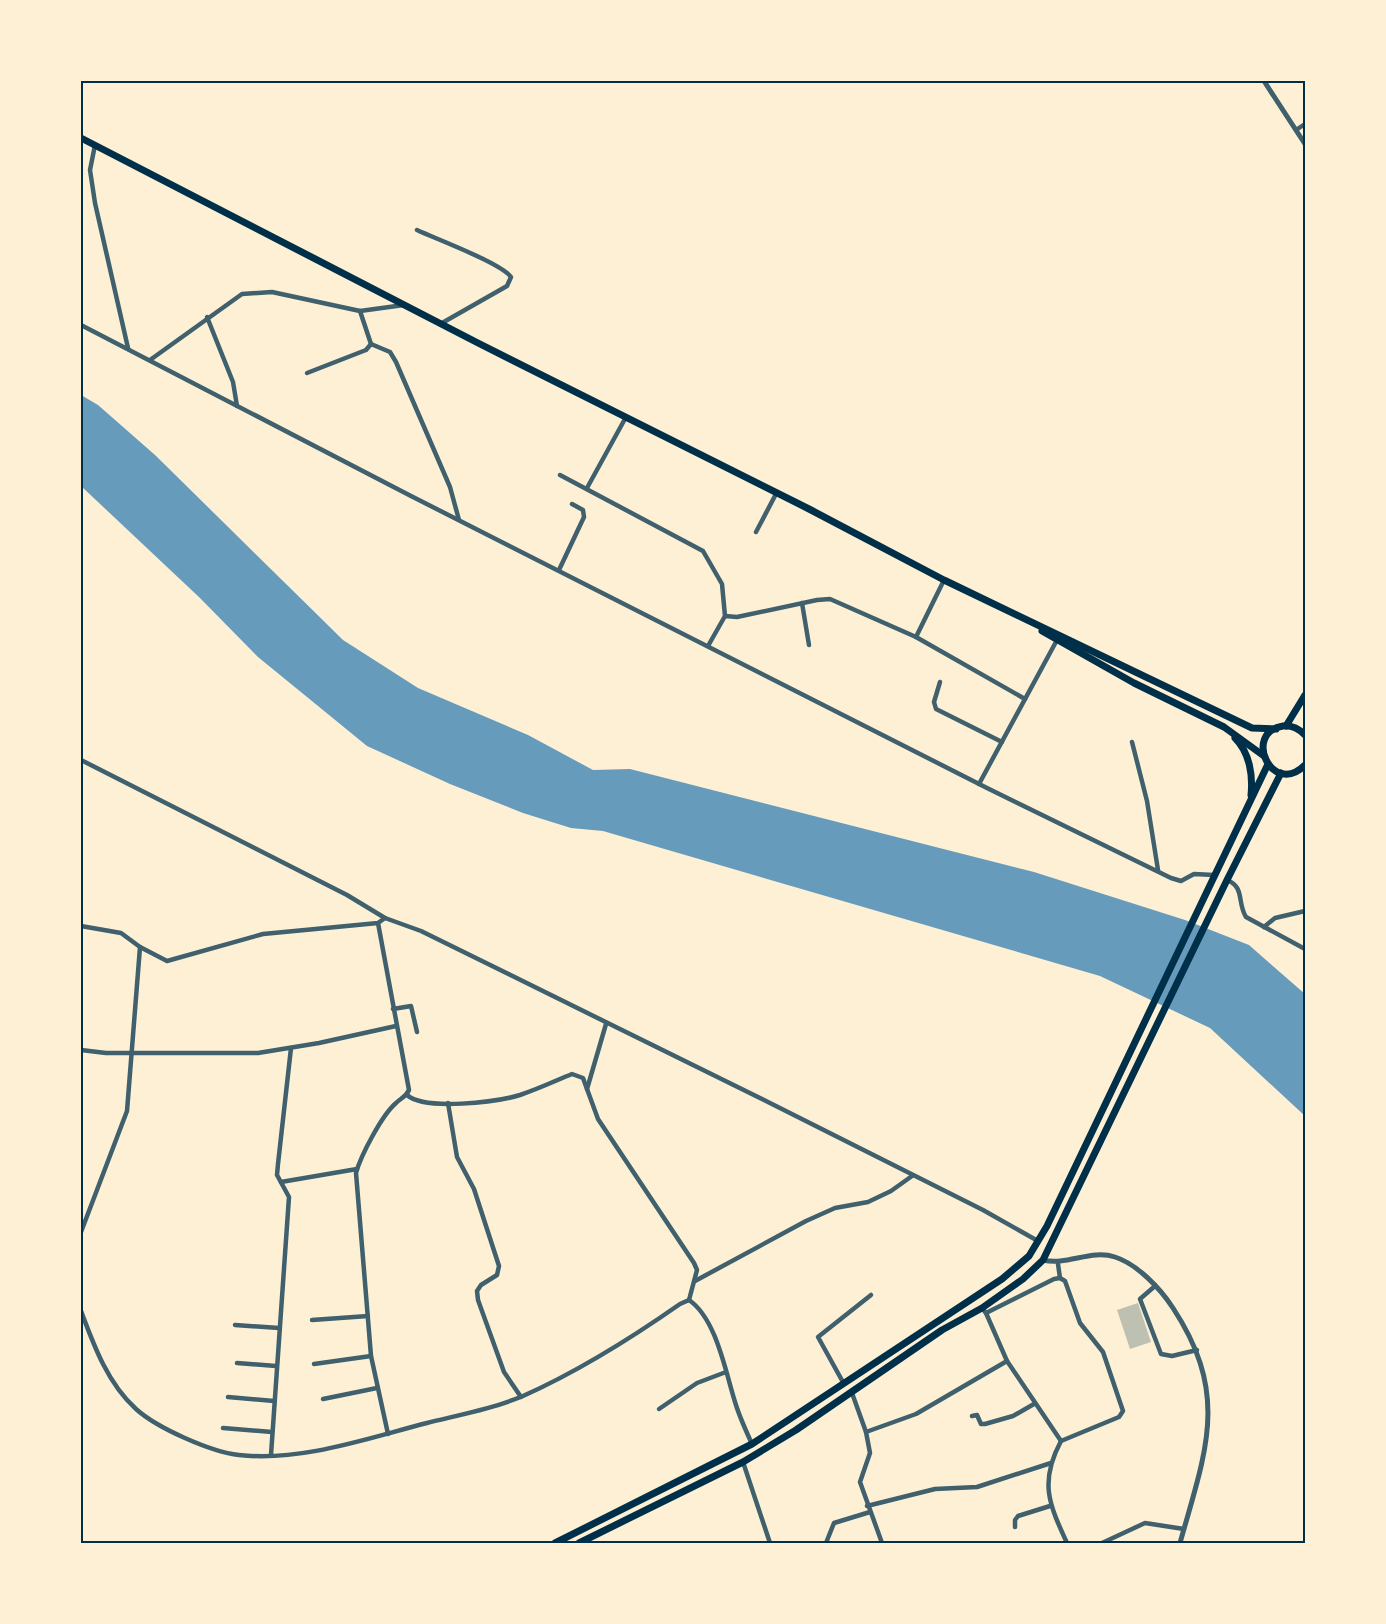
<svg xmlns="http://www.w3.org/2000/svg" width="1386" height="1624" viewBox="0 0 1386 1624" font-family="'Archivo Narrow',sans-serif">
<rect width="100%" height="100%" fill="#fdf0d5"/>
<path fill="#669bbc" d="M81 395 98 405 155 455 343 640 418 688 528 735 593 770 630 769 1034 872 1185 920 1249 945 1305 994V1116L1210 1028 1100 976 603 831 571 828 523 813 450 784 367 746 258 657 200 598 81 486Z"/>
<path fill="#bec0b2" d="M1138 1303 1151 1342 1130 1349 1117 1310Z"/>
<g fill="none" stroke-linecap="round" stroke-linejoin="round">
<g stroke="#3f606c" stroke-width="4.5">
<path d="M1296 130 1305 124"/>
<path d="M95 145 90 170 95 203 128 348"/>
<path d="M417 230C436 239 501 263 511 277L507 286 442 323"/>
<path d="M360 311 371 344 390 352 396 362 450 487 459 520"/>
<path d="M207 317 233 382 237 406"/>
<path d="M81 325 411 496 987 788 1171 878 1181 881 1194 874 1214 875"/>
<path d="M150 360 242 294 272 292 360 311 404 305"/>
<path d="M307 373 366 350 371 344"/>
<path d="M560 475 703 551 722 584 725 616"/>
<path d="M587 488 626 417"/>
<path d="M756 532 777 492"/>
<path d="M559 570 584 517 583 510 572 504"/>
<path d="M802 603 809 645"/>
<path d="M916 637 1025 699"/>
<path d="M708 646 725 616 737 617 817 600 830 599 916 637 944 580"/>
<path d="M940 682 934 702 936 709 1002 742"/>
<path d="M1132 742 1147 801 1158 870"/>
<path d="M81 760 347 895 385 918"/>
<path d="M979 784 1057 640"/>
<path d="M1227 880C1245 887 1237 903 1246 917L1305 949"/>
<path d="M378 923 409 1090C406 1097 401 1098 396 1103 382 1115 361 1155 356 1173L371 1356 388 1434"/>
<path d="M81 926 121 933 140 947 167 961 263 934 378 923 385 918 421 931 762 1099 983 1210 1038 1241"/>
<path d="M1264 927 1275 918 1305 911"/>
<path d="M393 1009 411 1006 417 1032"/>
<path d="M606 1024 587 1089 598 1119 694 1263 697 1270 689 1300"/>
<path d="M81 1050 106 1053H258L319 1043 396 1026"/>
<path d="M407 1095C425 1111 497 1102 520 1095 538 1089 555 1081 572 1074L583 1078 587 1089"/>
<path d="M448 1103 457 1157 474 1189 499 1266 497 1275 481 1285 477 1291 478 1300 504 1372 521 1397"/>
<path d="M281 1182 357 1169"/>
<path d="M81 1232 127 1111 140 947"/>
<path d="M1058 1264 1060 1278"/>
<path d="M695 1281 806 1221 835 1208 868 1202 891 1191 912 1176"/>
<path d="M1155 1286 1140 1299 1161 1354 1172 1356 1197 1350"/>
<path d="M689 1300C717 1319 726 1375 736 1405 740 1418 746 1431 752 1444"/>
<path d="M81 1311C94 1346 108 1384 136 1409 157 1428 211 1452 239 1455 301 1462 368 1438 427 1423 459 1415 492 1409 523 1396 579 1371 630 1339 680 1304L689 1300"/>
<path d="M986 1313 1054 1279 1060 1278 1065 1281 1080 1323 1103 1352 1123 1411 1119 1417 1061 1441"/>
<path d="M312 1320 368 1316"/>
<path d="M235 1325 279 1328"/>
<path d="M1007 1361 1061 1441C1039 1482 1049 1504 1067 1543"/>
<path d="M237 1363 276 1366"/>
<path d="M314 1364 371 1356"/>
<path d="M844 1384 818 1337 871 1295"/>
<path d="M852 1393 866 1432"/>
<path d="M228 1397 274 1401"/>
<path d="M323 1399 377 1388"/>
<path d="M659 1409 697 1383 726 1372"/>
<path d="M972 1416 977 1415 981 1424H985L1013 1416 1034 1404"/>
<path d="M223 1428 272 1432"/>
<path d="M271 1455 289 1197 277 1175 278 1164 291 1048"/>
<path d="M743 1462 770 1543"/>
<path d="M867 1506 935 1489 977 1487 1051 1463"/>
<path d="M1015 1527V1520L1018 1516 1050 1506"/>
<path d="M826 1543 834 1523 870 1512"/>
<path d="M882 1543 860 1482 870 1453 866 1432 916 1414 1007 1361 986 1313 982 1308"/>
<path d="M1102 1543 1145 1523 1184 1529"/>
</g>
<g stroke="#3f606c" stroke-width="5">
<path d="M1264 81 1305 144"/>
<path d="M1043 1260C1067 1266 1091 1249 1115 1257 1137 1264 1160 1288 1173 1308 1230 1395 1206 1450 1180 1543"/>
</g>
<g stroke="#003049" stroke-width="7">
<path d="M81 138 478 343 811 510 944 580 1252 728 1276 729"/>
<path d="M1042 631 1134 683 1224 727 1264 756"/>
<path d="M1286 726 1305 695"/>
<path d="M1305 735C1299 729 1292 725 1283 726 1242 732 1272 798 1305 765"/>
<path d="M1235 738C1250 753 1253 776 1251 795"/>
<path d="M555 1543 752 1444 1002 1279 1029 1256 1047 1226 1268 764"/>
<path d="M579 1543 743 1462 796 1430 942 1330 982 1308 1023 1279 1043 1260 1227 880 1281 773"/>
</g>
</g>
<rect width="1386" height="1624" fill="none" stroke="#fdf0d5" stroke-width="165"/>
<rect x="82" y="82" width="1222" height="1460" fill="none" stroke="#003049" stroke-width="2"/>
</svg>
